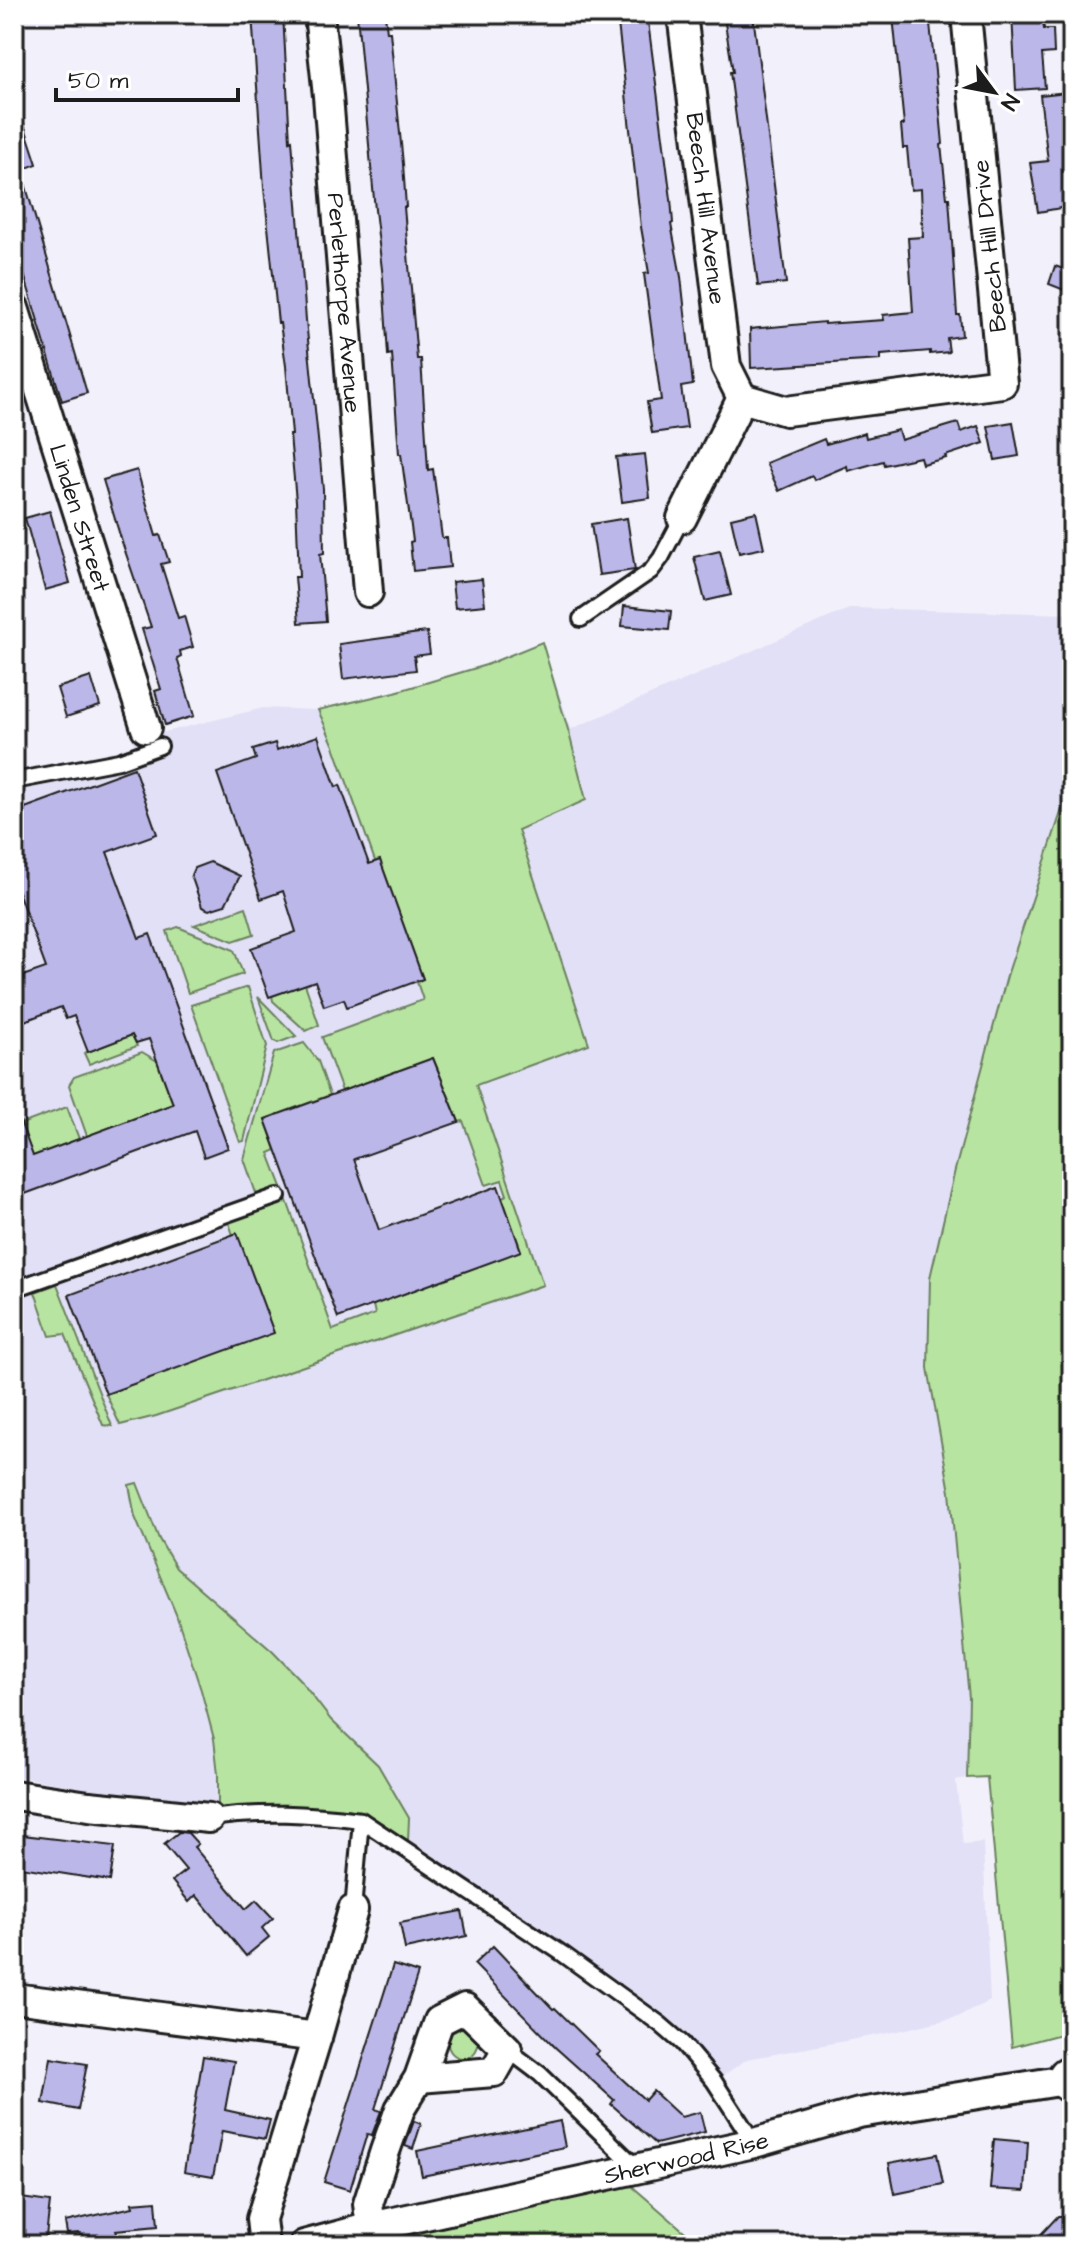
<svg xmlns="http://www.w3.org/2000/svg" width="1086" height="2259" viewBox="0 0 1086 2259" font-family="'Architects Daughter',sans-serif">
<rect width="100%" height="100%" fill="#f2f1fb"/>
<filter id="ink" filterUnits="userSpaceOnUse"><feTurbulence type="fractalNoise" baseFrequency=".0125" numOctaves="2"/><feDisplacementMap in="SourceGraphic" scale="16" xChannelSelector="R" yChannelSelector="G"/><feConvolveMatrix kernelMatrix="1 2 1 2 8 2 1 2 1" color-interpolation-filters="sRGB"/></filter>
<g filter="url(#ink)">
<path fill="#e2e0f6" d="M851 608 1072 614V779L1007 976 955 1170 930 1278 928 1368 950 1492 969 1698 967 1778 956 1780 963 1844 983 1842 990 2001 958 2017 894 2032 747 2059 720 2078 667 2021 367 1814 348 1809H218L193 1807 14 1776V766L17 773 112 755 135 747 132 740 263 708 318 710 395 692 486 665 542 642 571 729Z"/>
<g fill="#b8e4a2" stroke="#6a805f" stroke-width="2">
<path d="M542 642 569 733 586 800 518 830 589 1044 476 1085 543 1285 156 1416 120 1425 106 1394 175 1368 233 1235 228 1220 286 1198 333 1330 375 1314 373 1305 521 1251 502 1197 507 1195 502 1180 486 1185 463 1121 459 1122 433 1058 342 1091 322 1037 423 1000 417 982 423 979 380 860 375 861 334 746 318 710 395 692 486 665Z"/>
<path d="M1072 779V2031L1012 2047 987 1777 967 1778 969 1698 950 1492 928 1368 930 1278 955 1170 1007 976Z"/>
<path d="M246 907 254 934 233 941 194 925Z"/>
<path d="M178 927 234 950 243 974 188 993 167 931Z"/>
<path d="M305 984 319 1025 306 1031 273 1001 272 996Z"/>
<path d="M248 987 267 1046 244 1141 240 1142 191 1005Z"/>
<path d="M258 997 296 1036 278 1043 274 1041Z"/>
<path d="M132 1035 137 1046 89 1064 84 1053Z"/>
<path d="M304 1043 318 1061 330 1095 265 1119 276 1150 269 1153 282 1187 257 1196 244 1159 274 1053Z"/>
<path d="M142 1052 157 1061 173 1104 87 1136 69 1085 74 1077Z"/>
<path d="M67 1107 79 1139 33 1156 21 1124Z"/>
<path d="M57 1284 112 1426 103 1425 65 1334 50 1336 35 1292Z"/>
<path d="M137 1483 159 1539 176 1568 272 1651 300 1680 331 1720 378 1765 409 1818 408 1841 367 1814 348 1809H218V1774L214 1739 201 1690 176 1614 135 1517 129 1485Z"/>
<circle cx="463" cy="2043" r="15"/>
<path d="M626 2181 700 2245H357Z"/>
</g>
<g fill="#bcb7e9" stroke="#1c1c1c" stroke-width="2">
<path d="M252 14H283L290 141 292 140 306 320 323 489 324 553 320 554 326 621 299 623 295 577H299L296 501 290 435H292L286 366 280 323H278L264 188Z"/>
<path d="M357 14H385L387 32H390L403 164 406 207H404L417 359H421L428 470 433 469 442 538H447L450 567 413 571 410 542 413 541 401 454H399L392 354 388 355 383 278 375 210Z"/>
<path d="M617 14H647L671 199 673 223 671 224 681 277 693 385 681 387 687 428 652 433 647 402 661 400 644 274 649 273 641 227Z"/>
<path d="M739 14H753L786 283 758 286 730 72H733L724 17Z"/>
<path d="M909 14H929L937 91H938L943 144 941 145 947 198H949L957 315H960L962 336 947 338 949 352 930 354V351L881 355V360L751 368 750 329 824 322V324L884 320 883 315 913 312 908 238 923 237 921 189 911 190 907 148H903L901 125H904L893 16Z"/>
<path d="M1012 14H1042L1044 29H1053L1054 53 1042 54 1045 88 1016 90Z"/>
<path d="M1067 92 1070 113 1072 112V206L1038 212 1030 163 1048 161 1040 95Z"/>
<path d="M14 106H18L37 164 21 170 87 393 62 401 14 241Z"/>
<path d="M1055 266 1072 272V293L1049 284Z"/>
<path d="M1013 422 1019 456 995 460 988 426Z"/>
<path d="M958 423 961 432 978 426 984 443 945 456 946 458 922 464 920 457 884 465 883 461 848 471 847 466 814 480 812 476 779 491 766 463 824 439 826 444 865 433 866 438 898 430 901 440Z"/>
<path d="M645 454 650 498 622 502 616 457Z"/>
<path d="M137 470 156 536 160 535 169 562 161 564 178 618 184 616 193 647 180 651 181 656 177 658 194 716 165 725 155 691 161 689 142 629 151 627 122 542 103 480Z"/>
<path d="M50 511 70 583 45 590 25 518Z"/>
<path d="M756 512 764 548 739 553 731 518Z"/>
<path d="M627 518 635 570 599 575 591 524Z"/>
<path d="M720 551 731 595 705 601 694 557Z"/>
<path d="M482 579 485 605 455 608 452 582Z"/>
<path d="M624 606 671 611 669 630 622 626Z"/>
<path d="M427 632 430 654 414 656 416 670 343 679 339 644Z"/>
<path d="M91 677 100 706 66 717 57 688Z"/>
<path d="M318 736 336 787 340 785 369 864 380 860 423 979 347 1007 344 999 324 1006 315 981 269 997 251 948 296 932 283 891 261 899 217 773 256 759 253 750 275 743 277 750Z"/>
<path d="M134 768 157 834 107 852 139 938 150 934 228 1148 204 1157 195 1131 14 1198V1111L16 1110 33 1156 173 1104 149 1039 136 1043 132 1035 88 1052 74 1016 66 1019 61 1007 14 1025V979L46 968 14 881V812Z"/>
<path d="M210 862 240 876 225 905 209 910 202 907 191 875 194 868Z"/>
<path d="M433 1058 459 1122 354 1159 379 1230 498 1186 521 1251 338 1318 265 1119Z"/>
<path d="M237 1233 274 1333 106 1394 69 1295Z"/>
<path d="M179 1832 188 1833 198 1844 194 1847 246 1909 256 1900 273 1918 262 1928 269 1937 246 1956 196 1895 189 1902 172 1881 186 1870 164 1844Z"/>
<path d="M14 1834 115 1846 110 1881 14 1866Z"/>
<path d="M462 1911 467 1936 405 1949 400 1923Z"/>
<path d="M493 1946 553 2009 555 2008 599 2051 595 2054 645 2100 653 2091 681 2117 700 2112 705 2132 656 2144 611 2104 614 2100 556 2048 474 1964Z"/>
<path d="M393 1965 418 1973 375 2109 381 2111 372 2135 367 2134 350 2190 324 2182Z"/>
<path d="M203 2056 234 2061 225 2110 270 2120 265 2139 222 2131 213 2177 184 2172Z"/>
<path d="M51 2058 87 2064 78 2110 43 2103Z"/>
<path d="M414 2121 421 2124 413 2149 405 2146Z"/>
<path d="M560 2121 565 2147 422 2176 417 2151Z"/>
<path d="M994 2139 1028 2142 1025 2191 990 2189Z"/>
<path d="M937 2154 943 2184 895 2194 889 2163Z"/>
<path d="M14 2197 50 2202 45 2245H14Z"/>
<path d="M156 2201 158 2226 116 2230 119 2242 105 2245H83L80 2233 67 2234 65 2222 133 2207 132 2203Z"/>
<path d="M1058 2216H1065L1072 2222V2245H1031Z"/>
</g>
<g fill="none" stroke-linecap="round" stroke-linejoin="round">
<g stroke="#1c1c1c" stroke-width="20">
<g id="lane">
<path d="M581 619 651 571 661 558 682 518"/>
<path d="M14 781 119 761 160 746"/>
<path d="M14 1285 23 1286 278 1196"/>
<path d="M209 1818C263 1811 307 1813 361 1820L353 1910"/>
<path d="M361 1820 563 1954 660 2024 682 2043 714 2081 754 2143"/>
<path d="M507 2049 540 2074 638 2169"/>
</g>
</g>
<g stroke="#1c1c1c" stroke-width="34">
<g id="street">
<path id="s1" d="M319 14 328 96 368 592"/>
<path id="s2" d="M682 14 726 366 742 398"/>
<path id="s3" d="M14 308 146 728"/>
<path d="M742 398 786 411 1002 383 966 14"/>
<path d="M682 518 742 398"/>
<path d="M14 1795 89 1806 209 1818"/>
<path d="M14 1998 317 2037"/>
<path d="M371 2227 368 2204 385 2151 400 2109 419 2078 439 2021 465 2008 507 2049 494 2072 419 2078"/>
<path d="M264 2245 261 2219 317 2037 353 1910"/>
<path id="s4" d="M304 2245 371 2227 754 2143 859 2113 1072 2079"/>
</g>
</g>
<g stroke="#1c1c1c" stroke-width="50">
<path id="primary" d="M1070 2079 1072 2078"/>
</g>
<use href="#lane" stroke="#fff" stroke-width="14"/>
<use href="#street" stroke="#fff" stroke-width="28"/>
<use href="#primary" stroke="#fff" stroke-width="44"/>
</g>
</g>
<g text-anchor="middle" stroke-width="6" stroke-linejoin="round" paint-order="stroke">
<g font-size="24" fill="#1c1c1c" stroke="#fff">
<text dy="8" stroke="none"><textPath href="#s2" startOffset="196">Beech Hill Avenue</textPath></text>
<text transform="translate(989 246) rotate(-96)" y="8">Beech Hill Drive</text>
<text dy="8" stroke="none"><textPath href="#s1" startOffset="290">Perlethorpe Avenue</textPath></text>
<text dy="8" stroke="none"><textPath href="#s3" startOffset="220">Linden Street</textPath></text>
<text dy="8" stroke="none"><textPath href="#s4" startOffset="392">Sherwood Rise</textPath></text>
</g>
</g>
<rect width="1086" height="2259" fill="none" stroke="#fff" stroke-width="48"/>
<rect x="24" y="24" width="1038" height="2211" fill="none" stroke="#1c1c1c" stroke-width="3" filter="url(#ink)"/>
<g transform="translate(994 92) rotate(122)" stroke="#ffffff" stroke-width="6" paint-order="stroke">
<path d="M0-6L14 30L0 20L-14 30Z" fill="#1c1c1c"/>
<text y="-12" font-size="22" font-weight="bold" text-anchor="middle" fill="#1c1c1c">N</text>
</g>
<path d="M56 88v12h182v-12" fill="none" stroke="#1c1c1c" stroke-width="4"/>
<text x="68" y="88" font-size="24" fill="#1c1c1c" stroke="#ffffff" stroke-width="6" paint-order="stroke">50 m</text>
</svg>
